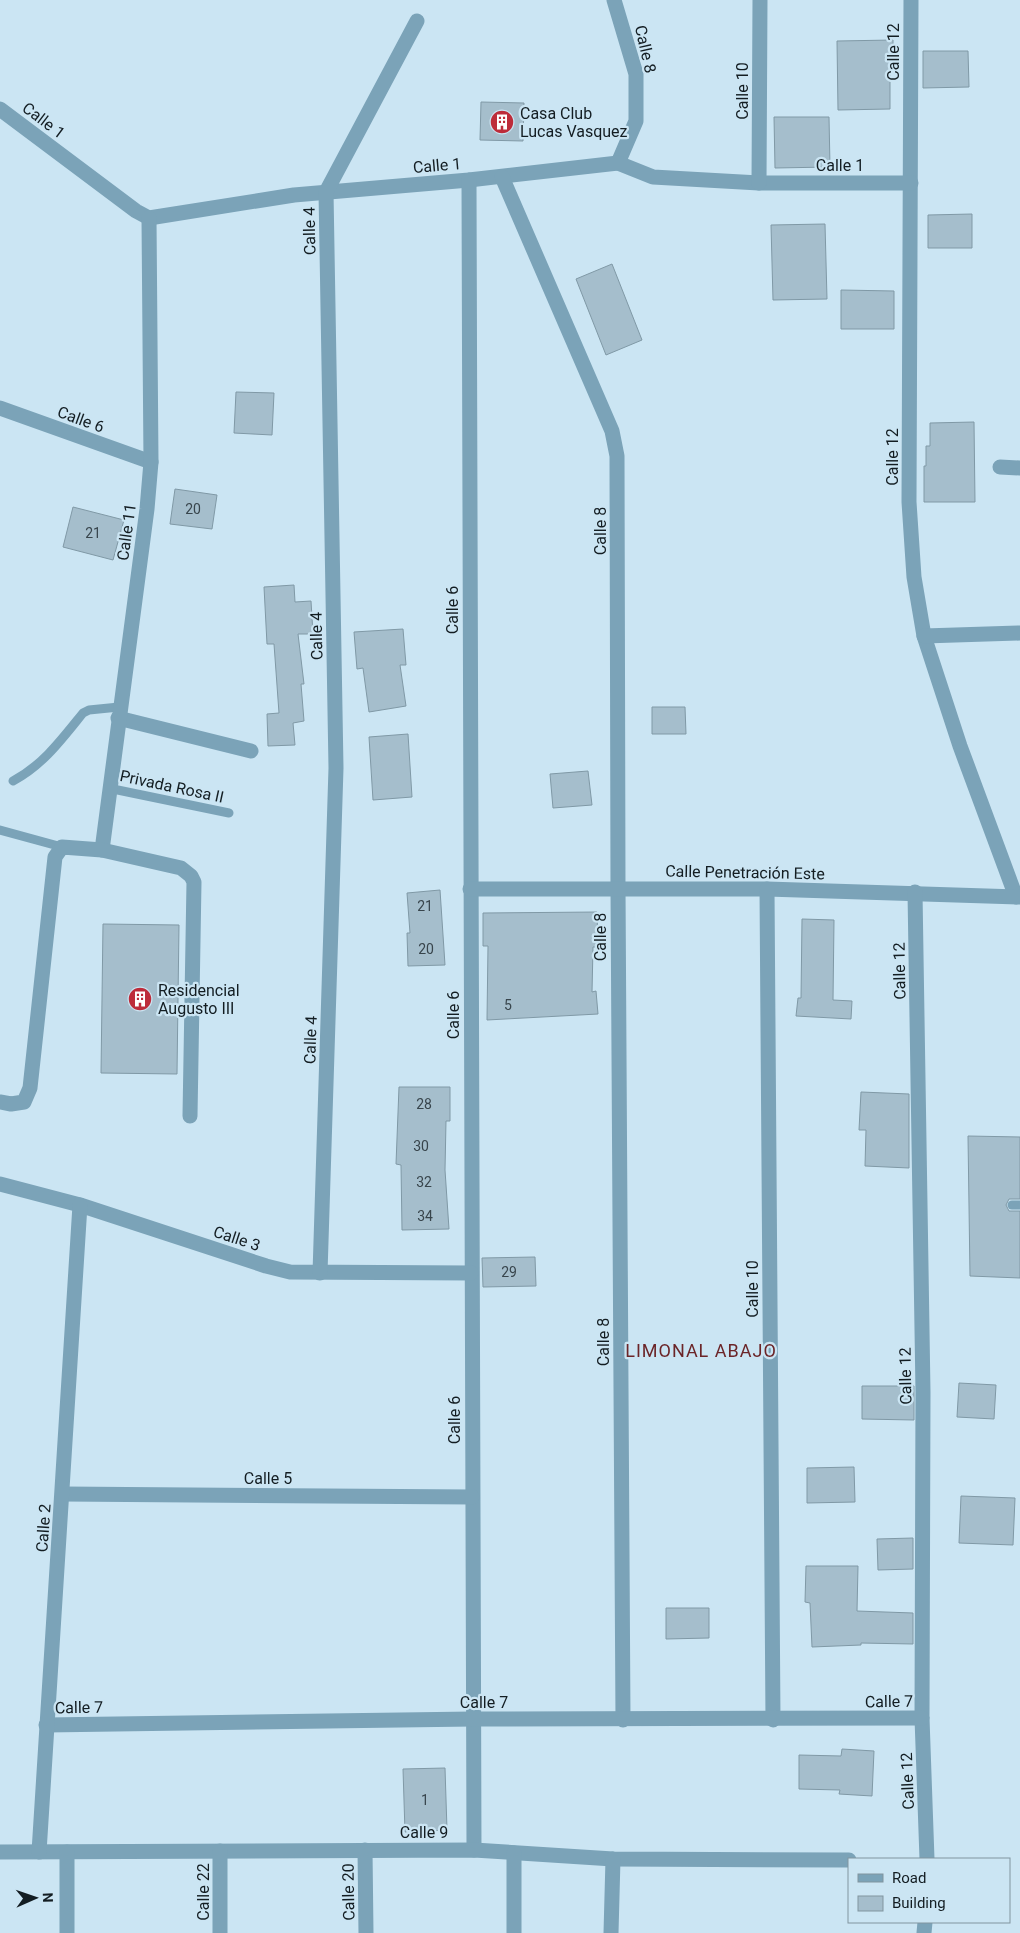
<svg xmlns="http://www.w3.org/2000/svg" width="1020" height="1933" viewBox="0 0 1020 1933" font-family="Roboto,sans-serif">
<rect width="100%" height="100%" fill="#cbe5f3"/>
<g fill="#a5becc" stroke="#8099a6">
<path d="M893 40V62H890V109L838 110 837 41Z"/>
<path d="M923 51H968L969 87 923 88Z"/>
<path d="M481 102 524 103 523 141 480 140Z"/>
<path d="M774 117H829L830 167 775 168Z"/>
<path d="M972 214V248H928V215Z"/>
<path d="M825 224 827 299 773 300 771 225Z"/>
<path d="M612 264 642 340 606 355 576 279Z"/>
<path d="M841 290 894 291V329H841Z"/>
<path d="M236 392 274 393 272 435 234 433Z"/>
<path d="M974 422 975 502H924V466H926V446H930V423Z"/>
<path d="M175 489 217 495 212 529 170 524Z"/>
<path d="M73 507 124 520 113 560 63 547Z"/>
<path d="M294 585 295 602 311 601 313 634H298L304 684H301L304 721 293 723 295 745 268 746 267 714 279 713 274 644H267L264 587Z"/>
<path d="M403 629 406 665H400L406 706 369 712 363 668 357 669 354 632Z"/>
<path d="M652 707H685L686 734H652Z"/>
<path d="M408 734 412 797 373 800 369 737Z"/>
<path d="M588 771 592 805 553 808 550 774Z"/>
<path d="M440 890 445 965 408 966 407 933H410L407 893Z"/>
<path d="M597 912 598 947H593L592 992 596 991 598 1014 487 1020 488 946H483V913Z"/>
<path d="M802 919 834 920 833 1000 852 1001 851 1019 796 1016 798 998H801Z"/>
<path d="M103 924 179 925 177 1074 101 1073Z"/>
<path d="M399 1087H450V1121H446L445 1170 449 1229 402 1230 401 1165 396 1164Z"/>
<path d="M861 1092 909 1094V1168L865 1166 866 1130H859Z"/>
<path d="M968 1136 1020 1137V1199H1009L1006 1205 1009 1211H1020V1278L970 1276Z"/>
<path d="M535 1257 536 1286 483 1287 482 1258Z"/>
<path d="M959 1383 996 1385 994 1419 957 1417Z"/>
<path d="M862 1386H914V1420L862 1419Z"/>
<path d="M854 1467 855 1502 807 1503V1468Z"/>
<path d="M961 1496 1015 1498 1013 1545 959 1543Z"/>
<path d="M913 1538V1569L878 1570 877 1539Z"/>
<path d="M806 1566H858L857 1611 913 1613V1644L861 1643V1645L812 1647 810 1603 805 1602Z"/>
<path d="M666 1608H709V1638L666 1639Z"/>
<path d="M842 1749 874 1751 872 1796 839 1794 840 1790 799 1789V1755L841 1756Z"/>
<path d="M445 1768 447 1830 405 1832 403 1769Z"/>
</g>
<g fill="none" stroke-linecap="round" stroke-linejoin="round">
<g stroke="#7ba3b8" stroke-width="9">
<path d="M13 781C43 765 62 739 83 713L89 710 119 707"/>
<path d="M108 788 229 813"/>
<path d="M0 830 62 847"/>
<path d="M1012 1205H1020"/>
</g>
<g stroke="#7ba3b8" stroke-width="15">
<path d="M614 0 636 74V121L618 163"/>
<path d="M911 0 909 502 914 577 924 636 960 746 1016 897"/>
<path d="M0 109 136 211 149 218 294 195 469 180 618 163 653 177 759 183H911"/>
<path d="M502 177 612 431 617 456 618 888 623 1720"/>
<path d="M469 180 474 1850"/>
<path d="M759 183 760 0"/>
<path d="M0 408 151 462"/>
<path d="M1000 467 1020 468"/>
<path d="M924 636 1020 633"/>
<path d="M118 718 251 751"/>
<path d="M102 850 147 509 151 462 149 218"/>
<path d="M470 889H767L1020 897"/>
<path d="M767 889 773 1720"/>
<path d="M915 892 923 1392 922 1718 927 1859"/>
<path d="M0 1102 11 1104 24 1102 30 1088 55 857 62 847 102 850 181 868 191 876 194 882 190 1116"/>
<path d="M0 1184 80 1205 266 1266 290 1272 471 1273"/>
<path d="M320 1273 336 768 326 192 417 21"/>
<path d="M63 1494 472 1497"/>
<path d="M46 1725 473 1719 922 1718"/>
<path d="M365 1850 366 1933"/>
<path d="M0 1852 474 1850 613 1859 849 1860"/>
<path d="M39 1852 80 1205"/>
<path d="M514 1853V1933"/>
<path d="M67 1933V1852"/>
<path d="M220 1933V1851"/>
<path d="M611 1933 613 1859"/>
<path d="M924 1933 925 1922"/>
</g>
</g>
<defs>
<g id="building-disc" transform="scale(1.25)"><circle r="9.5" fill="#bd2c3a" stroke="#cbe5f3"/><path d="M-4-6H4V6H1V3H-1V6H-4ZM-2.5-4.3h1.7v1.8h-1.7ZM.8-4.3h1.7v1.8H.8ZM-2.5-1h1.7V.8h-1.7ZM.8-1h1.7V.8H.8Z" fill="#fff"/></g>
</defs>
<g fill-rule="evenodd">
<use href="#building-disc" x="502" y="122"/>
<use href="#building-disc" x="140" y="999"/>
</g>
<g text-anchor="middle" stroke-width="4.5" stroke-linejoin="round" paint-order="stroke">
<g font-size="14" fill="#38454c">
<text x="193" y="514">20</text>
<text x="93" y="538">21</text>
<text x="425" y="911">21</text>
<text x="426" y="954">20</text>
<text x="508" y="1010">5</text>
<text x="424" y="1109">28</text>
<text x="421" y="1151">30</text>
<text x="424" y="1187">32</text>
<text x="425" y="1221">34</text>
<text x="509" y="1277">29</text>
<text x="425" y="1805">1</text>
</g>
<g font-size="16" fill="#131d22" stroke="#cbe5f3">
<text transform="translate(646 49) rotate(77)" y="6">Calle 8</text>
<text transform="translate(893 52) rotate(-90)" y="6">Calle 12</text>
<text transform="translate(742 91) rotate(-90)" y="6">Calle 10</text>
<text transform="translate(44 120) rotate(37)" y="6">Calle 1</text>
<text transform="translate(437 165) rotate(-5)" y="6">Calle 1</text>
<text x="840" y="171">Calle 1</text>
<text transform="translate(309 231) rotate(-91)" y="6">Calle 4</text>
<text transform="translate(81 419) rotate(20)" y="6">Calle 6</text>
<text transform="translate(892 457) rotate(-90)" y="6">Calle 12</text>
<text transform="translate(600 531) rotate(-90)" y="6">Calle 8</text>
<text transform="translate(126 532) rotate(-82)" y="6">Calle 11</text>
<text transform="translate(452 610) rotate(-90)" y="6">Calle 6</text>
<text transform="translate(316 636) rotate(-91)" y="6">Calle 4</text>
<text transform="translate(172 786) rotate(12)" y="6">Privada Rosa II</text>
<text transform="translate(745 872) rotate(1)" y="6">Calle Penetración Este</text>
<text transform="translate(600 937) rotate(-90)" y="6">Calle 8</text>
<text transform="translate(899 971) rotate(-91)" y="6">Calle 12</text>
<text transform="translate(453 1015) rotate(-90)" y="6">Calle 6</text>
<text transform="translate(310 1040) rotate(-88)" y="6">Calle 4</text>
<text transform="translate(237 1238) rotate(18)" y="6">Calle 3</text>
<text transform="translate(752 1289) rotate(-90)" y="6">Calle 10</text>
<text transform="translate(603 1342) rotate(-90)" y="6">Calle 8</text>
<text transform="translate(905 1376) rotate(-91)" y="6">Calle 12</text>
<text transform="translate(454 1420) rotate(-90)" y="6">Calle 6</text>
<text x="268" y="1484">Calle 5</text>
<text transform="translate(43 1528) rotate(-86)" y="6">Calle 2</text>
<text transform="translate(889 1701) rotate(-1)" y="6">Calle 7</text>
<text x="484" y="1708">Calle 7</text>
<text transform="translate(79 1707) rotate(-1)" y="6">Calle 7</text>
<text transform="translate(907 1781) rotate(-92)" y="6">Calle 12</text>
<text x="424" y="1838">Calle 9</text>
<text transform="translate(203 1892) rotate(-90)" y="6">Calle 22</text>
<text transform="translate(348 1892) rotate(-91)" y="6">Calle 20</text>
</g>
<g font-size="16" fill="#131d22" stroke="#cbe5f3" text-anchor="start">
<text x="520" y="119">Casa Club<tspan x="520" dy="18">Lucas Vasquez</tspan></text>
<text x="158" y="996">Residencial<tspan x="158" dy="18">Augusto III</tspan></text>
</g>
<g font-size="18" letter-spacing="1" fill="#6b2528" stroke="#cbe5f3">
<text x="701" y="1357">LIMONAL ABAJO</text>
</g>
</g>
<rect x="848" y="1858" width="162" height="65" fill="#cbe5f3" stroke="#81959f"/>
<rect x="858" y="1874" width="25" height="8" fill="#7ba3b8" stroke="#81959f"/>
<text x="892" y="1883" font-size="15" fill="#131d22">Road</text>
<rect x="858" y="1896" width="25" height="15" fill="#a5becc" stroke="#81959f"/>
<text x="892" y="1908" font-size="15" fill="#131d22">Building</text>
<g transform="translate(35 1898) rotate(88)" stroke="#cbe5f3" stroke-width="4" paint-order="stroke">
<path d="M0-4L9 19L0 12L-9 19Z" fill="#131d22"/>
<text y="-8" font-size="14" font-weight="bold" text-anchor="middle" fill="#131d22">N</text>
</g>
</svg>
